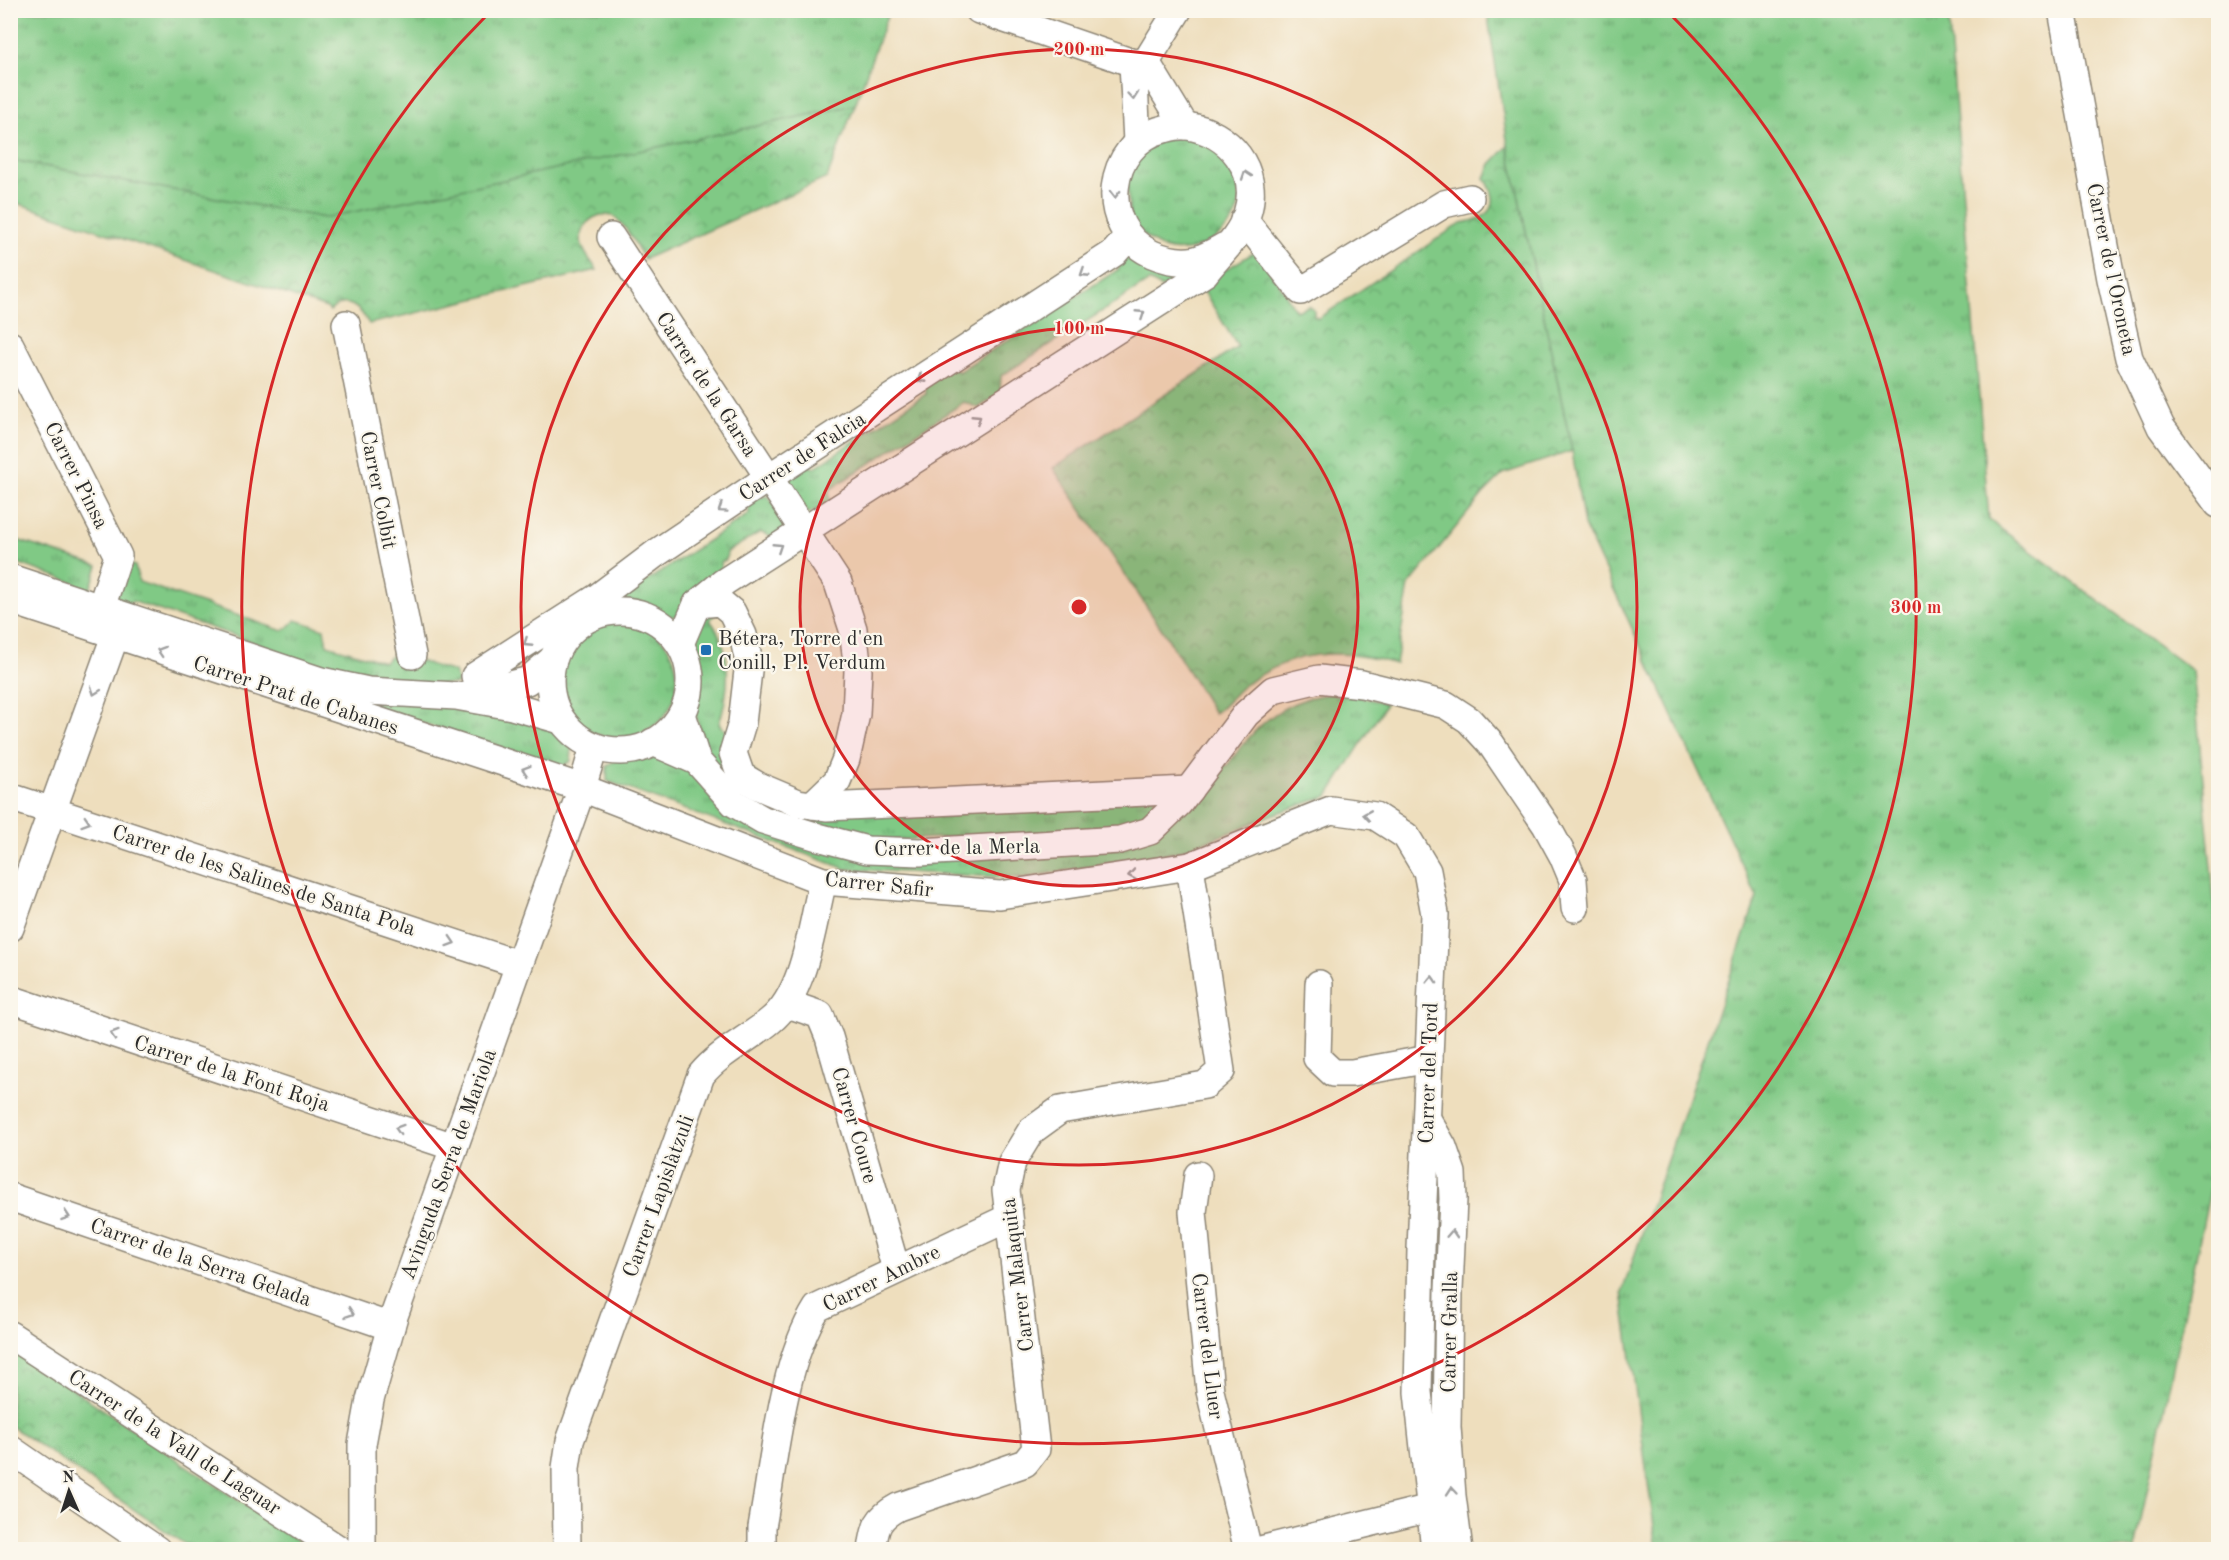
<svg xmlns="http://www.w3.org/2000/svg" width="2229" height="1560" viewBox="0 0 2229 1560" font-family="'Old Standard TT',serif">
<defs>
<pattern id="grass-tufts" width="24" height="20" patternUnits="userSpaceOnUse" patternTransform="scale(1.5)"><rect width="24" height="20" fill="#80c985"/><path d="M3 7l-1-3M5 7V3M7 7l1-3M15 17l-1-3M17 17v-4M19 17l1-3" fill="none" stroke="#69a36d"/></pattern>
<pattern id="park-crowns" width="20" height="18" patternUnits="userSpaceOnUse" patternTransform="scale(1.5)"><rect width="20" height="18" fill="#80c985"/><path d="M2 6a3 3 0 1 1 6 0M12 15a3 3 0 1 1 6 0" fill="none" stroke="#69a36d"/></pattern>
</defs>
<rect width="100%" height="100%" fill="#fbf7ec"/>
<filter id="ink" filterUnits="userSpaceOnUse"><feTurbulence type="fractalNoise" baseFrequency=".0167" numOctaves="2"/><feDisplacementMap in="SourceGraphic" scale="12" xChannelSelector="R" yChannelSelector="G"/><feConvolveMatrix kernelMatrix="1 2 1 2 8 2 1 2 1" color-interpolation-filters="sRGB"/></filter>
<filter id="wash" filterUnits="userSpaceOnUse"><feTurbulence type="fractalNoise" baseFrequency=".008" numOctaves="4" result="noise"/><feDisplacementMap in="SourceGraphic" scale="24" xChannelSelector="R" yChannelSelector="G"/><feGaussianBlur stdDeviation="1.35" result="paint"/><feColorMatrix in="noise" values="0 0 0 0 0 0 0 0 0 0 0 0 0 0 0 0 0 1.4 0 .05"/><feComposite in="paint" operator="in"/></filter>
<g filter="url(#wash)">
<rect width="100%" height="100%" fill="#eedebd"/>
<g fill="url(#grass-tufts)" stroke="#567a58" stroke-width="1.5">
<path d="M10 11H889L855 105 325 219 11 160Z"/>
<path d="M1487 11H1948L1989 520 2193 671 2218 945V1152L2135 1549H1657L1622 1292 1757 897 1584 525 1572 451 1508 146Z"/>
<path d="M1190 131 1235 166C1236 178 1240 192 1239 204 1234 235 1190 260 1161 247 1151 242 1140 231 1131 224L1125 167 1135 150Z"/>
<path d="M1121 251 1182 274 1162 288 1149 281 1001 376 1000 394 978 408 964 402 829 490 830 505 808 513 785 481 800 462 814 468 926 394 925 378 951 362 958 372 1119 269V252Z"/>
<path d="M768 496 785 523 783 530 771 537 760 532 727 552 726 560 720 563 722 571 676 616 666 617 639 602 615 600 622 581 636 588 749 514 748 499Z"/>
<path d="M11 538 98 566 90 589 89 591 77 589 75 583 11 561Z"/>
<path d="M126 563 135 566 139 582 283 631 296 620 324 629 327 645 384 662 395 653 454 672 458 681 456 684 390 685 279 658 277 650 132 601 127 606 114 601Z"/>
<path d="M11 583 456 705 540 719 570 743 572 748 571 761 560 768 552 767Z"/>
<path d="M717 612 710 620C733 650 730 690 719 724L728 733 725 743 788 805 1151 790 1158 805 1143 820 1123 829 872 841 748 802 710 763 695 713 697 677 692 642 696 620Z"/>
<circle cx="618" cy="679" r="59"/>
<path d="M1328 694 1362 697 1386 704 1328 796 1268 816 1234 831 1179 851 1022 878 846 869 607 781V766C622 753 650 755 668 761L849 856 1119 847 1218 762 1227 766C1254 727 1280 701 1328 694Z"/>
</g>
<g fill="url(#park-crowns)" stroke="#567a58" stroke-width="1.5">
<path d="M855 105 827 178 644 259C636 247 629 229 618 220 605 207 581 220 581 237 580 249 591 261 597 270L369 324C361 309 346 294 330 311L327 308 11 201V160L325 218Z"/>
<path d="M1508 146 1572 451 1503 474 1483 494 1409 585 1396 664C1337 647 1294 650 1243 686 1233 693 1224 709 1214 713L1167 637 1053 468 1238 347 1200 285 1258 250 1296 311 1309 306 1314 310V317L1319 318 1461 223C1492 218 1502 206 1485 178L1491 164Z"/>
<path d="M10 1349 40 1367 310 1549H192L11 1426Z"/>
</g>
</g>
<g filter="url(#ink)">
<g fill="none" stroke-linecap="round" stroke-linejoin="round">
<g stroke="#8c8474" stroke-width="30">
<g id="minor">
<path d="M979 10 1133 63"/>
<path d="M2062 10 2111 279 2129 358 2161 427 2218 504"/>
<path d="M1146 62 1178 10"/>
<path d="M1137 142 1133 63 1146 62 1185 126"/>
<path d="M1244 220 1301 291 1444 204 1470 198"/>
<path d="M611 237 838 583 853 629 858 671 856 714 846 759 837 781 812 805"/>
<path d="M346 324 412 655"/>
<path d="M10 345 118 556 101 608"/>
<path d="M10 578 321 681 368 691 456 696 512 706 561 720"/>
<path d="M10 600 582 788 823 881 1000 895 1190 866 1331 810 1375 816 1406 836 1427 871 1435 914 1421 1249 1418 1392 1435 1550"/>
<path d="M697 604 720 602 732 612 743 635 749 662 742 723 733 753 741 776 758 786 798 803 826 807 1189 790"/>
<circle cx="620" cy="681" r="70"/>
<path d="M680 644 697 604 724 582 1205 273C1219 255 1241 235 1247 214 1261 170 1229 132 1187 126 1179 125 1172 127 1164 129 1106 143 1096 228 1152 254 1166 260 1181 263 1196 260 1206 257 1216 251 1225 246"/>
<path d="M475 676 598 597 655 554 768 478 1114 253 1129 236"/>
<path d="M468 694 527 681 553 659"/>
<path d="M653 742 697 761 682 714"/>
<path d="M697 761 734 803 763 820 818 837 867 850 920 852 1120 840 1150 831 1179 803 1246 714 1273 690 1319 679 1362 684 1446 705 1469 720 1491 744 1546 825 1563 856 1573 880 1575 908"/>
<path d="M10 797 518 964"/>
<path d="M10 928 115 636"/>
<path d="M1319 984 1317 1058 1333 1073H1352L1429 1059"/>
<path d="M10 999 454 1147"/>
<path d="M788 1004 820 1015 829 1037 896 1269"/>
<path d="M1427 1119 1443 1147 1452 1173 1453 1199 1449 1290 1447 1427 1452 1496 1459 1550"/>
<path d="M1198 1175 1193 1212 1210 1391 1248 1550"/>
<path d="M10 1197 391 1327"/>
<path d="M10 1335 340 1550"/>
<path d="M10 1449 157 1550"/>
<path d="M362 1550V1444L370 1400 394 1316 582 788 594 747"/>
<path d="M567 1550 566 1468 570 1441 701 1075C720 1052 747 1040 770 1021 806 993 812 923 823 881"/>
<path d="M762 1550V1527C774 1462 782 1363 817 1308L1008 1218"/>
<path d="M872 1550C875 1527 877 1518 898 1507L1025 1463 1036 1449 1006 1190 1012 1162 1031 1131 1060 1110 1205 1085 1221 1071 1190 866"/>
<path d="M1260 1550 1430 1508"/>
</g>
</g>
<use href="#minor" stroke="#fff" stroke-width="27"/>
</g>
<defs><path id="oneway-chevron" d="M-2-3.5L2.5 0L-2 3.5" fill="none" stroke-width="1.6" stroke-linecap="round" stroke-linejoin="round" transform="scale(1.5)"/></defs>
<g stroke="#a0a0a0">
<use href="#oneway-chevron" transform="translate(1133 96) rotate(85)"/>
<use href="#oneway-chevron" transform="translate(1246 175) rotate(-109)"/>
<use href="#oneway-chevron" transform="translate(1115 194) rotate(91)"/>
<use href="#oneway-chevron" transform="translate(1084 273) rotate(147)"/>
<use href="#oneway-chevron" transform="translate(1141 314) rotate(-33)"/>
<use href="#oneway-chevron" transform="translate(921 379) rotate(147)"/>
<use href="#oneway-chevron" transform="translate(977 419) rotate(-33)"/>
<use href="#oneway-chevron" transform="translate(722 509) rotate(146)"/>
<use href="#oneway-chevron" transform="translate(778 547) rotate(-33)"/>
<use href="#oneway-chevron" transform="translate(527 643) rotate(147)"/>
<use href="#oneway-chevron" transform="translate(161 651) rotate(-162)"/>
<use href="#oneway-chevron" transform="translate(95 691) rotate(110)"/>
<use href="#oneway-chevron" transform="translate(526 770) rotate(-162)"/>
<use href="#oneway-chevron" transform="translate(1367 815) rotate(-170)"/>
<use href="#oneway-chevron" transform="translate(86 822) rotate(18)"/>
<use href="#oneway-chevron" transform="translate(1132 875) rotate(171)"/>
<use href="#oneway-chevron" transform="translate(451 942) rotate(18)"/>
<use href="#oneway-chevron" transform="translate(1432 980) rotate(-88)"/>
<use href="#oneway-chevron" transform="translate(114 1034) rotate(-162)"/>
<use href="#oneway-chevron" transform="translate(399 1129) rotate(-162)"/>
<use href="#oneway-chevron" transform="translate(66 1216) rotate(19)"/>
<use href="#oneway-chevron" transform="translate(1452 1234) rotate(-87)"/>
<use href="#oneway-chevron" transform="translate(350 1313) rotate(19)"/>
<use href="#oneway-chevron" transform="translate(1452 1491) rotate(-95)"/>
</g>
</g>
<circle cx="1079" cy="607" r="279" fill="#d62828" fill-opacity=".12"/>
<g fill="none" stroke="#d62828" stroke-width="3">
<circle cx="1079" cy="607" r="279"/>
<circle cx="1079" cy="607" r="558"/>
<path d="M1671 15A837 837 0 1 1 487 15"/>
</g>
<rect fill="#1f6fb2" stroke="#fbf7ec" stroke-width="2" x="700" y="644" width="12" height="12" rx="3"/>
<g text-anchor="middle" stroke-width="4.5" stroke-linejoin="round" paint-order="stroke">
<g font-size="21" fill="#2b2b2b" stroke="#fbf7ec">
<text transform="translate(2112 269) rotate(78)" y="7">Carrer de l'Oroneta</text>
<text transform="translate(707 384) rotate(57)" y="7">Carrer de la Garsa</text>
<text transform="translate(802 456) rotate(-33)" y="7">Carrer de Falcia</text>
<text transform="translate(77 475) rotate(63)" y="7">Carrer Pinsa</text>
<text transform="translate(379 490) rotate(79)" y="7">Carrer Colbit</text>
<text transform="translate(296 695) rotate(18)" y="7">Carrer Prat de Cabanes</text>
<text transform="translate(957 847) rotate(-1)" y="7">Carrer de la Merla</text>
<text transform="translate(264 880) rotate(18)" y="7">Carrer de les Salines de Santa Pola</text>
<text transform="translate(879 884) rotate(6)" y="7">Carrer Safir</text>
<text transform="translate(232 1073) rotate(18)" y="7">Carrer de la Font Roja</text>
<text transform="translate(1428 1073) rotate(-88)" y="7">Carrer del Tord</text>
<text transform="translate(855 1125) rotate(74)" y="7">Carrer Coure</text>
<text transform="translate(448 1164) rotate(-70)" y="7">Avinguda Serra de Mariola</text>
<text transform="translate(658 1196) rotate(-70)" y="7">Carrer Lapislàtzuli</text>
<text transform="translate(201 1262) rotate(19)" y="7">Carrer de la Serra Gelada</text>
<text transform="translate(1017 1275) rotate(-97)" y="7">Carrer Malaquita</text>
<text transform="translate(881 1278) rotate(-26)" y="7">Carrer Ambre</text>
<text transform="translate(1449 1332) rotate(-89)" y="7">Carrer Gralla</text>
<text transform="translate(1208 1346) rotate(83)" y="7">Carrer del Lluer</text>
<text transform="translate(175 1442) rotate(33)" y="7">Carrer de la Vall de Laguar</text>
</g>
<g font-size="21" fill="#2b2b2b" stroke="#fbf7ec" text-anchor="start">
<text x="718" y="645">Bétera, Torre d'en<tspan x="718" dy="24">Conill, Pl. Verdum</tspan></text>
</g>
</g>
<circle cx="1079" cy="607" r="9" fill="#d62828" stroke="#fbf7ec" stroke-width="3"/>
<g font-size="18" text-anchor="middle" font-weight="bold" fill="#d62828" stroke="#fbf7ec" stroke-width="4.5" stroke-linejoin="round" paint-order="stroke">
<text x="1079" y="55">200 m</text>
<text x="1079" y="334">100 m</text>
<text x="1916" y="613">300 m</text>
</g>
<rect width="2229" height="1560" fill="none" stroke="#fbf7ec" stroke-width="36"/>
<g transform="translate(69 1491) rotate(357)" stroke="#fbf7ec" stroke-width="4.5" paint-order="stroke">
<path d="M0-4.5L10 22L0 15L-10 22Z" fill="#2b2b2b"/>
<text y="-9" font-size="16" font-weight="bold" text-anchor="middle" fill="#2b2b2b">N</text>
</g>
</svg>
